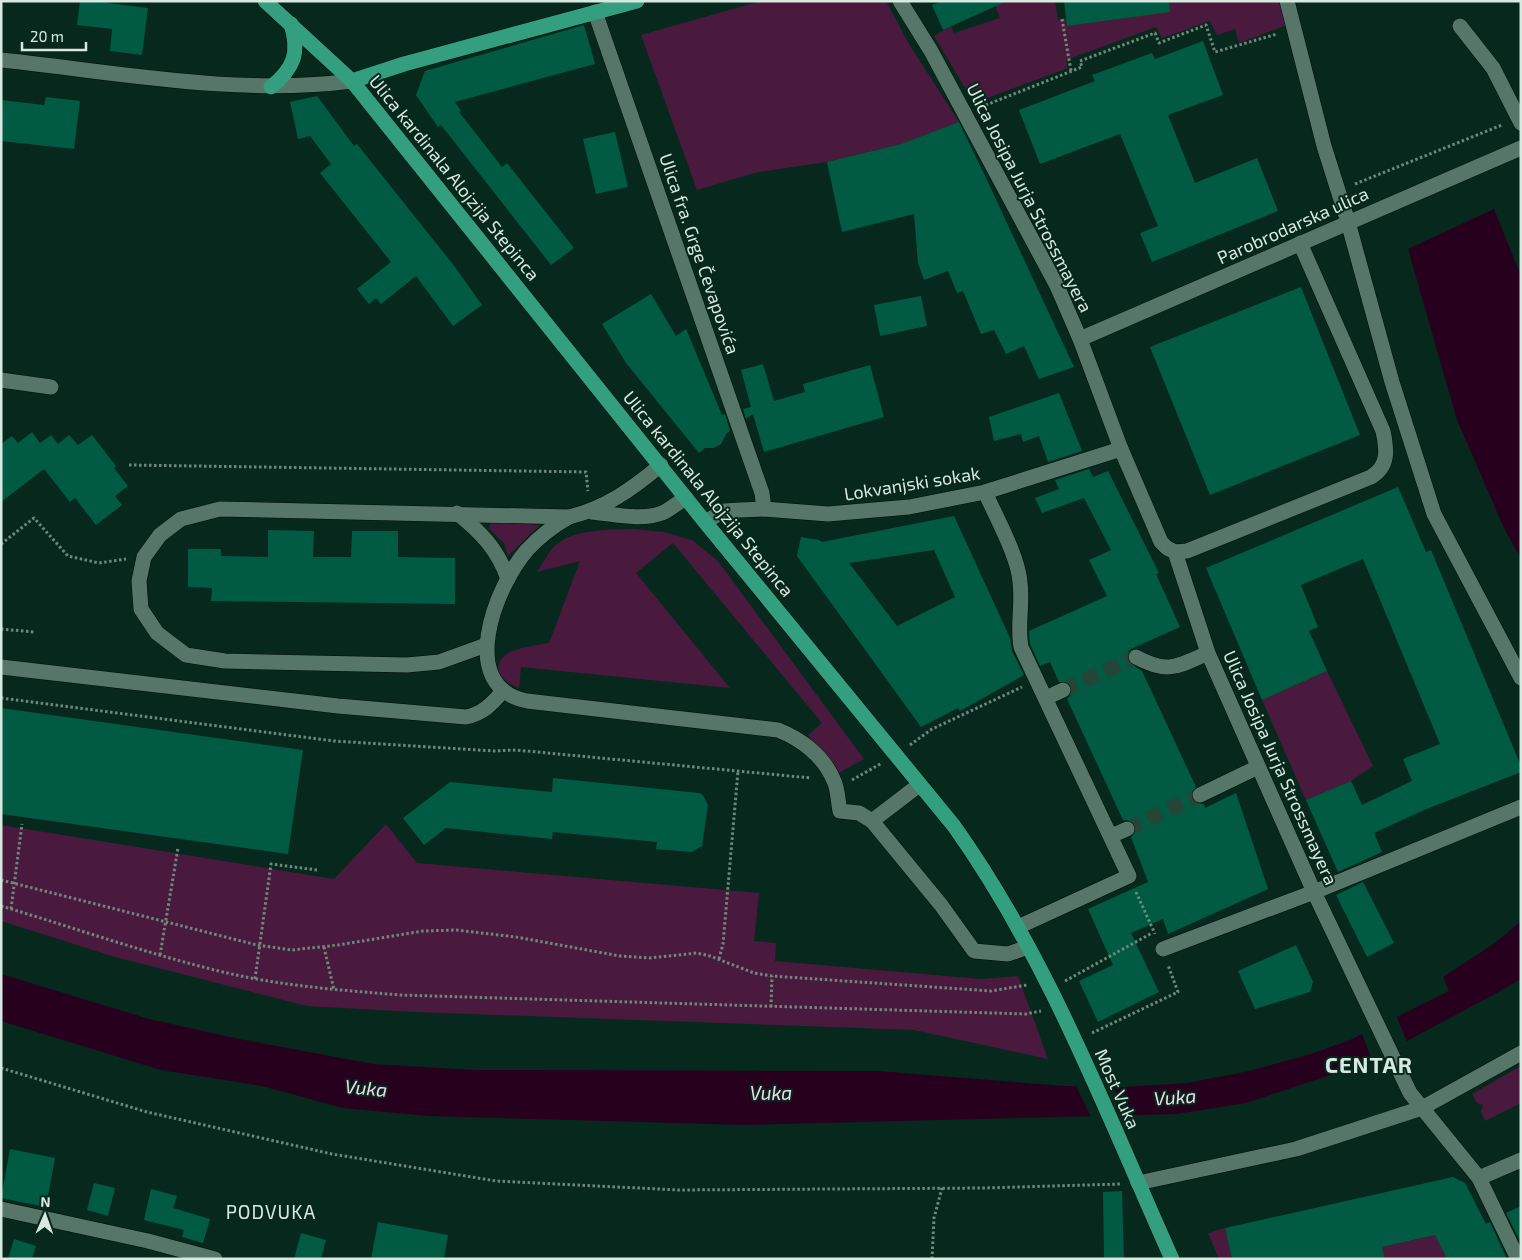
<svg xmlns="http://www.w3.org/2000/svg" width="1522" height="1260" viewBox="0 0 1522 1260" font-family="'Exo 2',sans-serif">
<rect width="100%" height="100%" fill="#07281c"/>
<g fill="#491a3d">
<path d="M761 1H886L909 44 959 122 901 144 827 162 758 172 697 190 641 35Z"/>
<path d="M993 1H1055L1058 20 1142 1H1287L1293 23 1239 43 1235 29 1217 35 1210 21 1162 38 1156 27 1066 60 1068 68 974 103 934 36 951 26 954 33 1000 18Z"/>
<path d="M491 522 540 525 508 556 504 543 489 529Z"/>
<path d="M634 529 664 532 692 540 718 561 864 759 837 774 808 735 822 723 673 543 636 573 730 688 521 667 519 688C504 683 488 667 507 654 514 648 539 645 549 643L580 561 537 572C542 565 546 556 552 549 569 528 610 530 634 529Z"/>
<path d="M1327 671 1373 766 1351 781 1306 800 1262 700Z"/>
<path d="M386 824 417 863 759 893 754 941 776 943 775 961 981 979 1018 976 1048 1059 914 1030 415 1012 307 1006 115 957 1 921V825L334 879Z"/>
<path d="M1521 1066V1103L1485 1121 1481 1112 1483 1105 1477 1103 1472 1094Z"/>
<path d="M1225 1228 1232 1259H1219L1208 1233Z"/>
<path d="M1435 1235 1447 1259H1385L1382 1247Z"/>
</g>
<g fill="#26001d">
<path d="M1494 209 1521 276V559L1504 528 1457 420 1408 249Z"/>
<path d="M1521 921V979L1502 990 1364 1064 1246 1103 1176 1114 746 1125 429 1116 343 1108 262 1086 161 1070 1 1021V974L149 1019 239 1039 373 1064 474 1070 878 1071 1064 1086 1122 1087 1188 1083 1249 1071 1311 1054 1350 1040 1449 991 1443 977 1495 943Z"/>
</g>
<g fill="#07281c">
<path d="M1396 1015 1408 1044 1373 1062 1361 1032Z"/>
<path d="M1075 1084H1112L1127 1118 1092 1119Z"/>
</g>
<g fill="#005b42" fill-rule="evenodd">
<path d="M80 1H108V3L148 8 142 55 110 51 112 29 77 25Z"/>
<path d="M942 1H1007L943 30 932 5Z"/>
<path d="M1064 1H1169L1170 12 1067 26Z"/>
<path d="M584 25 595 64 455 102 461 111 459 112 502 167 507 163 574 248 551 265 441 125 438 127 416 95 425 71Z"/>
<path d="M1203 41 1223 95 1168 115 1195 183 1257 158 1278 211 1152 262 1140 233 1158 226 1120 134 1040 164 1019 110 1095 81 1092 75 1152 53 1155 59Z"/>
<path d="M317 96 354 146 357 144 455 267 482 305 453 326 416 276 381 304 376 298 369 304 357 289 391 262 320 173 331 164 310 136 298 139 290 102Z"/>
<path d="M46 97 80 101 74 149 1 141V100L44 105Z"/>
<path d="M959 122 986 178 1074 367 1039 379 1024 346 1006 354 994 330 981 334 963 291 957 293 948 271 924 280 918 263 914 214 842 232 827 162 901 144Z"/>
<path d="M615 132 628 187 596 194 583 139Z"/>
<path d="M1301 287 1360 435 1210 495 1150 347Z"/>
<path d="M651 294 676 336 686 329 722 415 725 414 730 431 726 434 721 444 714 448H705L699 453 626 363 602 324Z"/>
<path d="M921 296 927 326 880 336 874 305Z"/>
<path d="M763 364 774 401 805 392 803 384 870 365 884 417 764 452 753 414 746 419 743 409 751 407 741 370Z"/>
<path d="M1059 393 1082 451 1048 462 1039 436 1023 442 1021 434 994 441 989 417Z"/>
<path d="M32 432 40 443 51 435 58 444 69 435 78 445 92 435 116 466 114 468 128 486 115 496 122 505 96 525 75 498 70 502 44 469 1 502V444L12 436 18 443Z"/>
<path d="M1089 469 1093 477 1108 471 1159 573 1156 574 1180 627 1131 649 1127 653 1128 662 1142 671 1196 787 1191 794 1192 799 1195 803 1204 804 1205 808 1236 793 1268 889 1168 934 1163 919 1131 933 1159 992 1098 1022 1079 981 1113 965 1088 909 1148 882 1131 837 1136 831 1135 825 1129 820H1123L1067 699 1071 695 1072 686 1068 682H1059L1050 662 1040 666 1030 644 1029 631 1107 596 1089 560 1111 550 1084 498 1042 513 1035 498 1059 489 1055 480Z"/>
<path d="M1398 487 1426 552 1431 550 1521 766V772L1424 810 1374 833 1382 852 1338 872 1306 800 1351 781 1362 805 1412 781 1403 759 1440 744 1363 559 1301 585 1318 627 1309 631 1327 671 1262 700 1206 568Z"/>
<path d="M954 516 1010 638 1012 651 1024 675 960 711 958 708 921 727 797 556 801 537 819 540 822 542ZM934 550 955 597 897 626 849 563Z"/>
<path d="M268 530 314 531 313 557H351L352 531H398V557L455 558V604L211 601 212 588 188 587V549H221V556L268 557Z"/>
<path d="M1 708 303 750 288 854 1 814Z"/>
<path d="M553 778 699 793 703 795 708 805 702 846 692 852 656 849 657 842 553 832 552 839 446 828 424 845 403 818 450 782 552 792Z"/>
<path d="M1363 882 1394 943 1367 957 1336 895Z"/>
<path d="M1296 945 1313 982 1310 992 1255 1009 1238 971Z"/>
<path d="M10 1149 55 1158 46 1207 1 1198Z"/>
<path d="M1453 1177 1465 1183 1486 1224 1490 1222 1507 1259H1447L1435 1235 1382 1247 1385 1259H1232L1225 1228Z"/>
<path d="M94 1183 115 1188 108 1216 87 1210Z"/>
<path d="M151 1189 177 1196 173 1208 210 1219 203 1243 182 1237 184 1230 144 1220Z"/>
<path d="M1122 1191 1124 1259H1104L1103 1192Z"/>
<path d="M1521 1206V1243L1506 1213Z"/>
<path d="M378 1222 448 1235 444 1259H371Z"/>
<path d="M301 1233 326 1240 321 1259H294Z"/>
<path d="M14 1239 36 1246 32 1259H8Z"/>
</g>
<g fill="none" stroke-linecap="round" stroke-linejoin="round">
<g stroke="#264539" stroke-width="15" stroke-dasharray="15 8" stroke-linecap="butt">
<path d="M1063 690 1136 657"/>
<path d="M1127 829 1200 795"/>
</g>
<g stroke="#000f08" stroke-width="16">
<g id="minor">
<path d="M900 1 931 51 1057 286 1080 339 1121 449 1161 542 1167 548 1175 552 1187 551 1371 477C1389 466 1387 450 1383 431L1300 243"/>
<path d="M1287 1 1324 146 1348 222 1392 382 1434 514 1521 678"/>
<path d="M595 12 762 493 764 509"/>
<path d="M1460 26 1493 68 1521 123"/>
<path d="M1 60C116 72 236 96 352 81"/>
<path d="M1080 339 1521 148"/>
<path d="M1 380 51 387"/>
<path d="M985 492C996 517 1018 556 1020 582 1023 604 1017 625 1021 647L1129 876 1018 927"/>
<path d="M591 512C613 514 641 521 662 513 670 510 678 502 686 498"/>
<path d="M457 513C481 532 498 550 508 579"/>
<path d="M569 517C553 526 540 536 527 550 495 587 456 687 527 701L778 730C801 739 824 756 834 781 838 789 838 802 840 811L859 813 872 821"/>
<path d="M705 522 724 511 740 510 764 509 828 514 909 507 985 492 1121 449"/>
<path d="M1175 552 1208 653 1314 892 1410 1093 1479 1178 1521 1160"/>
<path d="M486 645 439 662 407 665 225 661 186 655 157 633 141 609 139 581 144 557 160 535 181 519 220 509 569 517C606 508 632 489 661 465"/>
<path d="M1136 657C1167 674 1177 667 1208 653"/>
<path d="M1 667 338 706 466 717C483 713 491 705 502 692"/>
<path d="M1046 698 1063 690"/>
<path d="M919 785 872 821 941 905 974 951 1008 954 1028 947"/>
<path d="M1200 795 1258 767"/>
<path d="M1111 836 1127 829"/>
<path d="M1163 949 1314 892 1521 807"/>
<path d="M1479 1178 1518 1259"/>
<path d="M1138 1183 1296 1149 1422 1108 1521 1053"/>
<path d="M1 1209 148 1241 215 1259"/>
</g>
</g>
<g stroke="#000f08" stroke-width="16">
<g id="major">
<path d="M265 1 352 81 705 522 954 826C1048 958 1106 1112 1172 1259"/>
<path d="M352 81 404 64 637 1"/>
<path d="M271 87C294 68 300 53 291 24"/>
</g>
</g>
<g stroke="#6e887d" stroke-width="3" stroke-dasharray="2.5 2.5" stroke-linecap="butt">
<path d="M1062 19 1071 71"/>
<path d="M981 107 1082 67 1080 61 1155 33 1159 43 1206 25 1215 52 1277 34"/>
<path d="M1355 184 1502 125"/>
<path d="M129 465 586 472 588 491"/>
<path d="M1 544 34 518 68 556 99 563 126 559"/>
<path d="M1 629 34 632"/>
<path d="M1 698 334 741 494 751 516 750 811 778"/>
<path d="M910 745 932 729 1022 687"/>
<path d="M852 780 882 763"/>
<path d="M1 880 257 945 292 950 338 945 423 931 456 930 516 937 620 956 650 958 697 953 710 956 754 973 772 976 991 991 1027 985"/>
<path d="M1136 892 1155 934"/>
<path d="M1 906C75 928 148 954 223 972 281 986 340 990 400 995L1026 1014 1041 1011"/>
<path d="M11 909 22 824"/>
<path d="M324 947 334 990"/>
<path d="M160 955 178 848"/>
<path d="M719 959 723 944 738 771"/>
<path d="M255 979 271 864 317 870"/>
<path d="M1065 981 1152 933"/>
<path d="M771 1007 772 976"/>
<path d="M1092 1033 1178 992 1168 965"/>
<path d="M1 1068 147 1112 332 1154 496 1181 678 1190 985 1188 1120 1184"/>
<path d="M932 1259 934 1218 942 1188"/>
</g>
<use href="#minor" stroke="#557668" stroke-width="15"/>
<use href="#major" stroke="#339f7e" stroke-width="15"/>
</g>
<g text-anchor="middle" stroke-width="4" stroke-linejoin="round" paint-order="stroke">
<g font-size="18" fill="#d7e9e0" stroke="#07281c">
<text transform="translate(454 178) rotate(51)" y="6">Ulica kardinala Alojzija Stepinca</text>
<text transform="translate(1029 198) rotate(63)" y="6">Ulica Josipa Jurja Strossmayera</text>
<text transform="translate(1293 226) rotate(-24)" y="6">Parobrodarska ulica</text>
<text transform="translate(699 254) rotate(71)" y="6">Ulica fra. Grge Čevapovića</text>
<text transform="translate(912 484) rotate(-9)" y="6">Lokvanjski sokak</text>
<text transform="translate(708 494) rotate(51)" y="6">Ulica kardinala Alojzija Stepinca</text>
<text transform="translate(1280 768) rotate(66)" y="6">Ulica Josipa Jurja Strossmayera</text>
<text transform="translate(1117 1089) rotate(66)" y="6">Most Vuka</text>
</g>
<g font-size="19" font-style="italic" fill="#fad8ee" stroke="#07281c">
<text transform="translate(366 1088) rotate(5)" y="7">Vuka</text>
<text x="771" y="1100">Vuka</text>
<text transform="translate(1175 1097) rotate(-4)" y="7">Vuka</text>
</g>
<g font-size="19" letter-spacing="1" fill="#d7e9e0" stroke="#07281c">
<text x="271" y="1219">PODVUKA</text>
</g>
<g font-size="22" font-weight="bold" letter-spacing="1" fill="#d7e9e0" stroke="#07281c">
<text x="1369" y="1073">CENTAR</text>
</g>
</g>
<rect width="1522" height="1260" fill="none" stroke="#d7e9e0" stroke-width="5"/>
<g transform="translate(45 1215) rotate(2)" stroke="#07281c" stroke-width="4" paint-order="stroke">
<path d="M0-4L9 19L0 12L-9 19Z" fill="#d7e9e0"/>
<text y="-8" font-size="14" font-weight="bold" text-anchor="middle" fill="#d7e9e0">N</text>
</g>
<path d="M22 42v8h64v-8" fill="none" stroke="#d7e9e0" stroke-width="2.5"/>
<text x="30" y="42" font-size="15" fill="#d7e9e0" stroke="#07281c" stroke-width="4" paint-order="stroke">20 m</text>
</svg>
